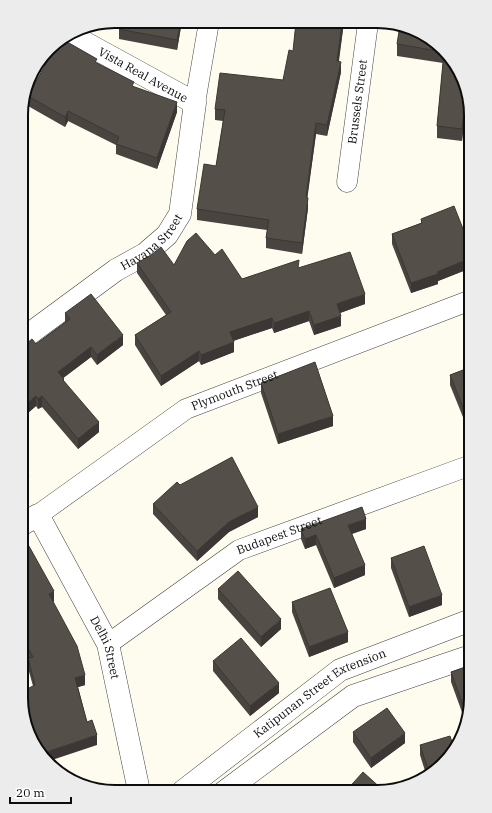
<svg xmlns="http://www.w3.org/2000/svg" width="492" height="813" viewBox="0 0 492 813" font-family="'IBM Plex Serif',serif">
<rect width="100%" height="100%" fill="#fefcee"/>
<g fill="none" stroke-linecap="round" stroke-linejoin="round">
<g stroke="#404040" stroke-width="21">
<g id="minor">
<path d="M195 103 209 22"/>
<path id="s1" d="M347 182 368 23"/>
<path id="s2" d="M38 515 186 409 471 300"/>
<path id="s3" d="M108 644 239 550 471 465"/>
</g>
</g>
<g stroke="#404040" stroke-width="23">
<g id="tertiary">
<path id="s4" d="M21 340 116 270 145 254 167 235 180 214 195 103 69 34"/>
<path id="s5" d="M21 525 38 515 108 644 139 791"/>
<path id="s6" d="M183 791 340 670 471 620"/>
<path d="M224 792 353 696 471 656"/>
</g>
</g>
<use href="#minor" stroke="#fff" stroke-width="20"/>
<use href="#tertiary" stroke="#fff" stroke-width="22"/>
</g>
<g fill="#494440">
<path d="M182 21 177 50 119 39V29Z"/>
<path d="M344 22 339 61 341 72 327 136 316 134 307 198 308 208 302 254 266 248V238L267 230 197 220V209L216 166 223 121 215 120V109L283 80 293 51Z"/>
<path d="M397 44H439L464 79 467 95 462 141 437 138V126L443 63 397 56Z"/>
<path d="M97 63 134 87 177 112 157 169 116 154V145L68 121 65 127 28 106V96Z"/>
<path d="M421 219 471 249V268L438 281V284L411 293 392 244V234L421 223Z"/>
<path d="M215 255 242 279 299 268 365 304 340 313 341 326 314 335 309 321 274 333 272 328 233 341 234 352 201 365 199 361 161 386 135 345V335L166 315 137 273V263L174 265Z"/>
<path d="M65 313 123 345 97 365 91 357 63 378 64 381 99 432 78 449 42 407 38 409 36 406 21 419V348L36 344 65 322Z"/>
<path d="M471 367V437L450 385V375Z"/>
<path d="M261 383 333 426 278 444 261 393Z"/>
<path d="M180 485 258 517 229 532 197 561 153 514V504Z"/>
<path d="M301 529H366L352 534 365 575 334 588 316 545 305 549 301 539Z"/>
<path d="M21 542 54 601 53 602 85 685 78 687 87 722 97 745 33 686 28 668V658L21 646V615L23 614 21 610Z"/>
<path d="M391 558 442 605 409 617 391 568Z"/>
<path d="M218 589 281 629 261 647 218 599Z"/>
<path d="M292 602 348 642 309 657 292 612Z"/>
<path d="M213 661 279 693 250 716 213 671Z"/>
<path d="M471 665 463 715 451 682V672Z"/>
<path d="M353 732 405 743 371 768 353 742Z"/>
<path d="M420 745 452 755 426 774 420 755Z"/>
</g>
<g fill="#3c3734">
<path d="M181 21H182L177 50V40Z"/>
<path d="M342 22H344L337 71V61Z"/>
<path d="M341 62V72L327 136V125Z"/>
<path d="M466 91 467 95 462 141V129Z"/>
<path d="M177 102V112L157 169V158Z"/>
<path d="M68 111V121L65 127V117Z"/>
<path d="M316 123V134L306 208V197Z"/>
<path d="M308 198V208L302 254V243Z"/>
<path d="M471 258V268L438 281V284L411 293V283L437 272Z"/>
<path d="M365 294V304L337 314V304Z"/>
<path d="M309 311V321L274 333V323Z"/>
<path d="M341 316V326L314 335V325Z"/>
<path d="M272 318V328L230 342V332Z"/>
<path d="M123 335V345L97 365V355Z"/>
<path d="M234 342V352L201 365V355Z"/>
<path d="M91 347V357L58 382V372Z"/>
<path d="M199 351V361L161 386V376Z"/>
<path d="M36 396V406L21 419V409Z"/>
<path d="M42 396V407L38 409V399Z"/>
<path d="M333 416V426L278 444V434Z"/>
<path d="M99 422V432L78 449V439Z"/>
<path d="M29 476V486L21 492V482Z"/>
<path d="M258 507V517L229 532 197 561V551L229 522Z"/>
<path d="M366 519V529L348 535V525Z"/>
<path d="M316 535V545L305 549V539Z"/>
<path d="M365 565V575L334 588V578Z"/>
<path d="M54 591V601L49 604V594Z"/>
<path d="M442 595V605L409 617V607Z"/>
<path d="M281 619V629L261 647V637Z"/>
<path d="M348 632V642L309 657V647Z"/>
<path d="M85 675V685L75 688V678Z"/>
<path d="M279 683V693L250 716V706Z"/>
<path d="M471 703 467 714 463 715V705Z"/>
<path d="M405 733V743L371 768V758Z"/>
<path d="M97 735V745L49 761 43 753Z"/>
</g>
<g fill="#554f4a" stroke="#3c3734">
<path d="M121 21H181L177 40 119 29Z"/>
<path d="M296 22H342L337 61 341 62 327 125 316 123 306 197 308 198 302 243 266 238 269 220 197 209 204 164 216 166 225 110 215 109 220 73 283 80 289 50 293 51Z"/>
<path d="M400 25 439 44 444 52 397 44Z"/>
<path d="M62 39 97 59 95 62 134 82 132 86 177 102 157 158 116 144 119 137 68 111 65 117 28 96 58 42Z"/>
<path d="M444 52 464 79 466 91 462 129 437 126Z"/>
<path d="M454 206 471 249V258L437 272 438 274 411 283 392 234 422 223 421 219Z"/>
<path d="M196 233 215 255 222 249 242 279 299 260 298 268 350 252 365 294 337 304 341 316 314 325 309 311 274 323 272 318 230 332 234 342 201 355 199 351 161 376 135 335 171 312 137 263 151 255 161 247 174 265 187 241Z"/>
<path d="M91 294 123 335 97 355 91 347 58 372 64 379 63 380 99 422 78 439 42 396 38 399 36 396 21 409V348L32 339 36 344 70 319 65 313Z"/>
<path d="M315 362 333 416 278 434 261 383Z"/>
<path d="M471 367V427L450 375Z"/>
<path d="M232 457 258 507 229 522 197 551 153 504 177 482 180 485Z"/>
<path d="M21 466 29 476 21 482Z"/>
<path d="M362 507 366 519 348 525 365 565 334 578 316 535 305 539 301 529Z"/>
<path d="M25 539 54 591 49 594 77 646 85 675 75 678 87 722 92 720 97 735 43 753 28 734 21 698V692L35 685 28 658 33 657 21 636V615L28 612 21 600V542Z"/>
<path d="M424 546 442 595 409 607 391 558Z"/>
<path d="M238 571 281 619 261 637 218 589Z"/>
<path d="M330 588 348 632 309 647 292 602Z"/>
<path d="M241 638 279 683 250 706 213 661Z"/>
<path d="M471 665V703L463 705 451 672Z"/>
<path d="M387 708 405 733 371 758 353 732Z"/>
<path d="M450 736 454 748 452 755 429 772 420 745Z"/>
<path d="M363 772 384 791 377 792H345Z"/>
<path d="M268 788 271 792H265Z"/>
</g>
<g text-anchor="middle" stroke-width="4" stroke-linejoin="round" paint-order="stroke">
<g font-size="12" fill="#0d0d0d" stroke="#fff">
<text transform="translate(143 75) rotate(29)" y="4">Vista Real Avenue</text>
<text dy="4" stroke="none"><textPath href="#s1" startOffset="81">Brussels Street</textPath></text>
<text dy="4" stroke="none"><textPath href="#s4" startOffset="164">Havana Street</textPath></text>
<text dy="4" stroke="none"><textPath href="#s2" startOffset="234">Plymouth Street</textPath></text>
<text dy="4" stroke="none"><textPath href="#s3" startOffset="204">Budapest Street</textPath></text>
<text dy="4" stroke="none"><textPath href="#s5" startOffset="169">Delhi Street</textPath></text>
<text dy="4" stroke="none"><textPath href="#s6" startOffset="169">Katipunan Street Extension</textPath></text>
</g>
</g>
<path d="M0 0H492V813H0ZM115 28H377A87 87 0 0 1 464 115V698A87 87 0 0 1 377 785H115A87 87 0 0 1 28 698V115A87 87 0 0 1 115 28Z" fill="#ececec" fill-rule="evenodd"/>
<path fill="none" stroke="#0d0d0d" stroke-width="2" d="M115 28H377A87 87 0 0 1 464 115V698A87 87 0 0 1 377 785H115A87 87 0 0 1 28 698V115A87 87 0 0 1 115 28Z"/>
<path d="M10 797v6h61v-6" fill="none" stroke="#0d0d0d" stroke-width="2"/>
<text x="16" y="797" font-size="12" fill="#0d0d0d" stroke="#ffffff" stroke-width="3" paint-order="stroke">20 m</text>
</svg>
